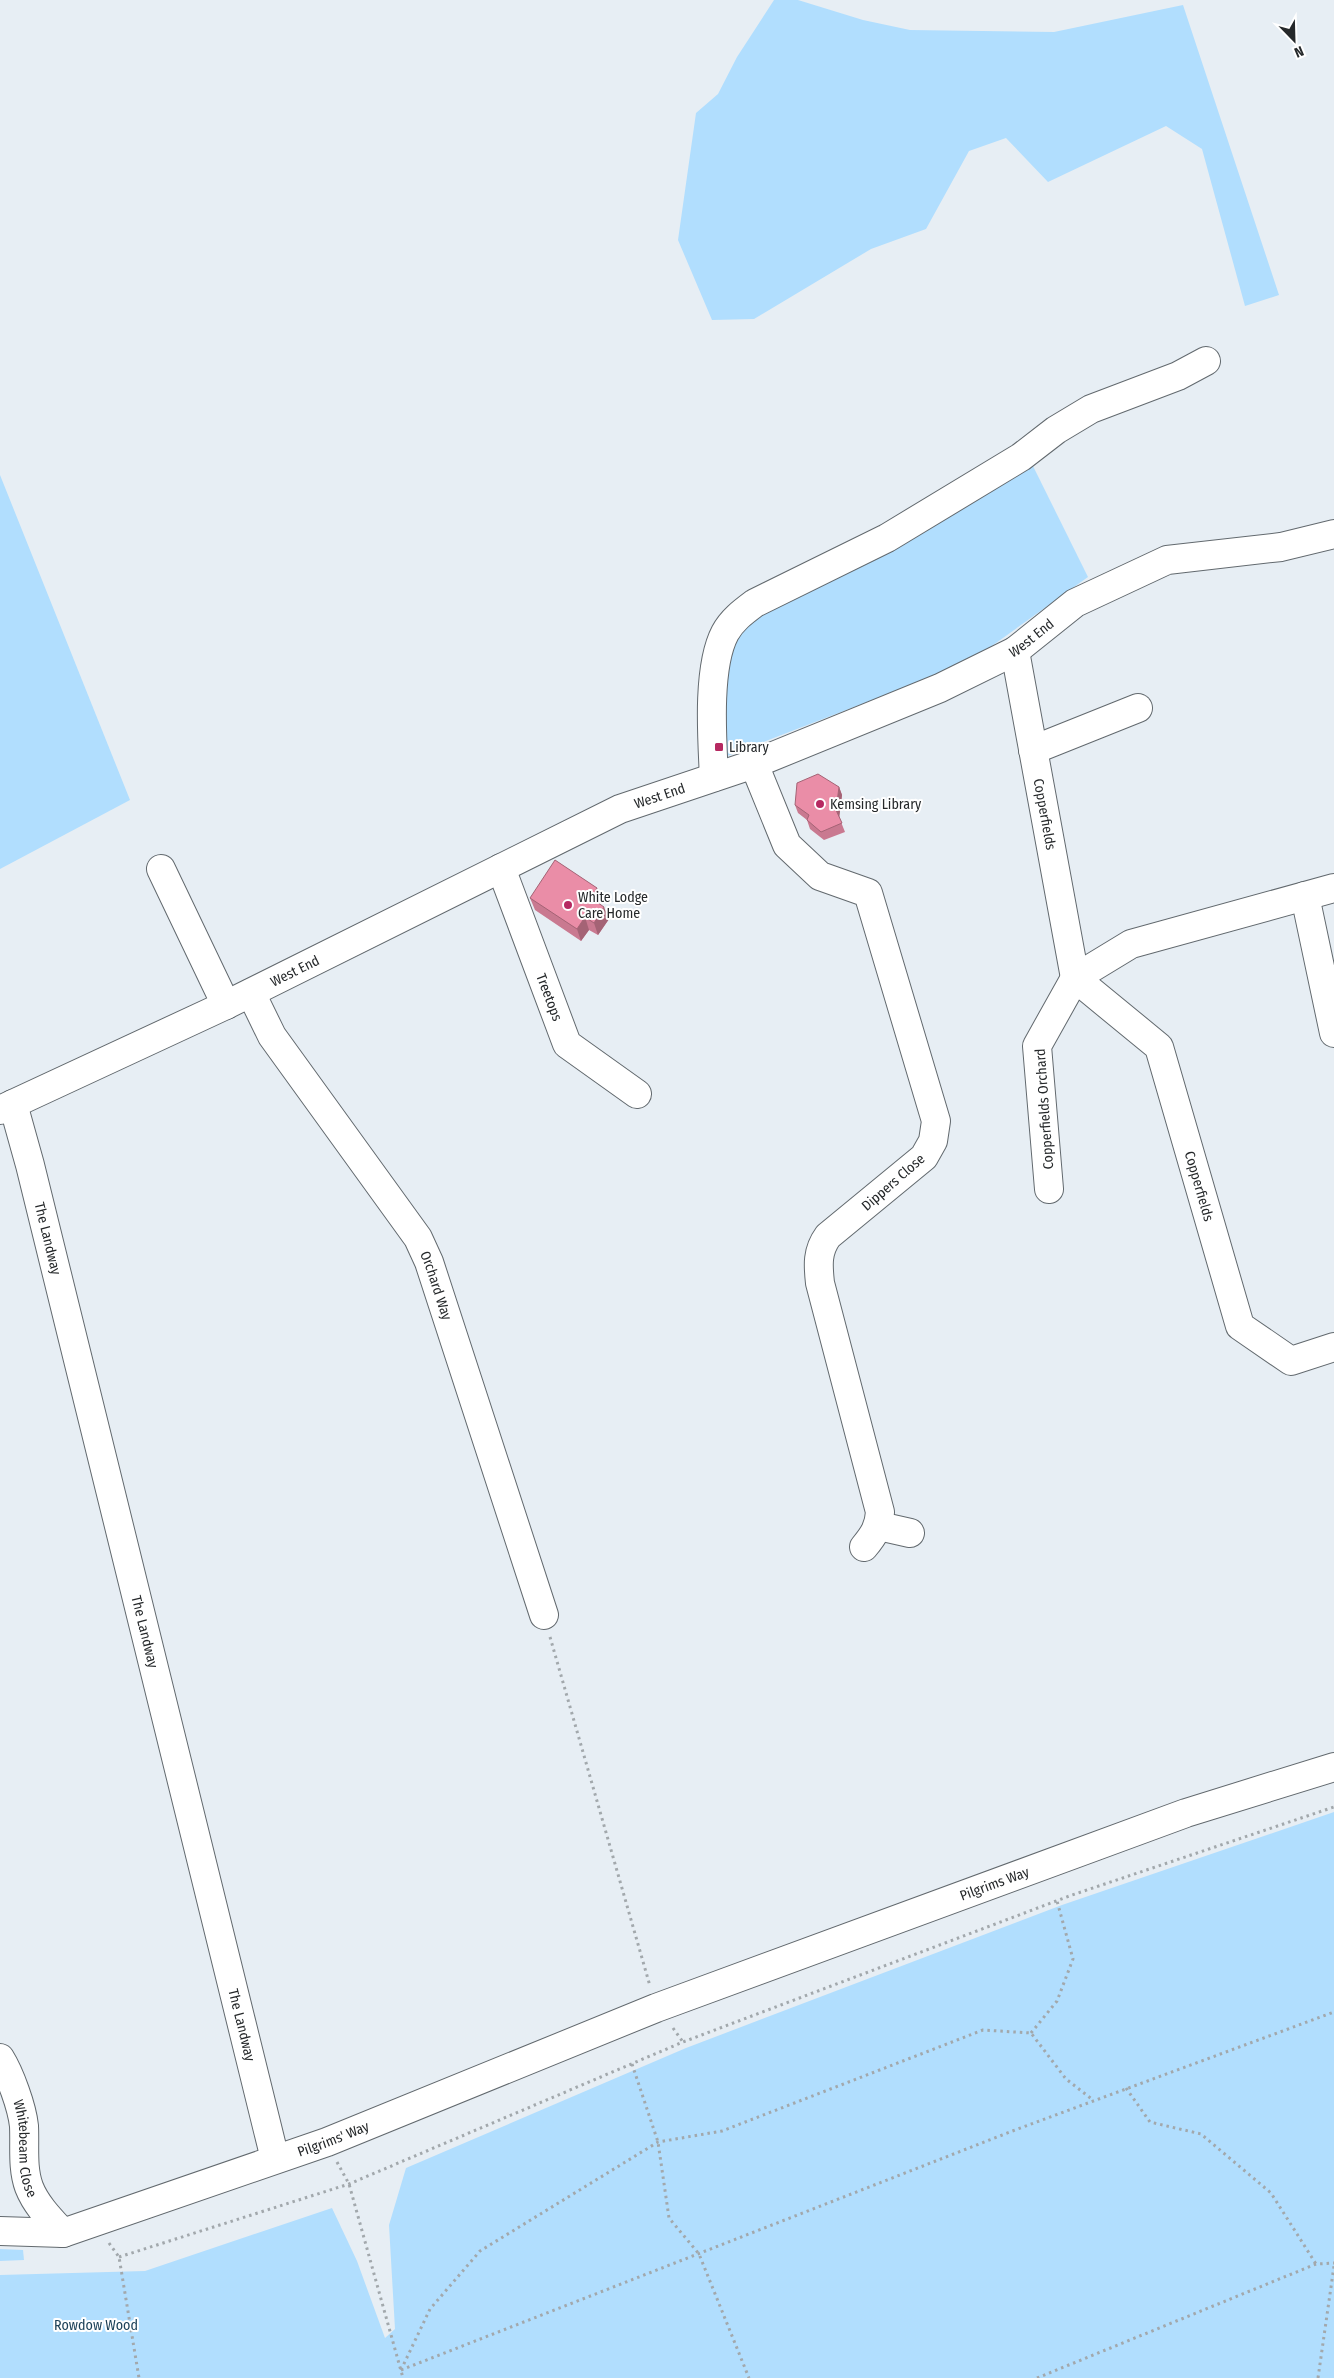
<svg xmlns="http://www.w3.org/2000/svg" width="1334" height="2378" viewBox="0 0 1334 2378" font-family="'Fira Sans Condensed',sans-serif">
<rect width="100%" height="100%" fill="#e7eef4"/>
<g fill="#b1defe">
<path d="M774 0H798L863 20 910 30 1054 32 1183 5 1279 295 1245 306 1202 149 1166 126 1048 182 1006 138 969 151 926 229 871 249 754 319 712 320 678 240 696 113 718 94 737 57Z"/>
<path d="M1030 460 1088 577 968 663 722 758 726 645 752 611Z"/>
<path d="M0 475 130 800 0 869Z"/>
<path d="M1334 1812V2378H0V2275L145 2271 332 2208 357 2261 385 2338 395 2329 389 2225 406 2168 686 2048 1062 1905Z"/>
<path d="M0 2249 23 2250 24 2260 0 2261Z"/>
</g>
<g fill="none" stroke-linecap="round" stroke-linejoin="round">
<g stroke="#62696e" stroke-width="30">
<g id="minor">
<path id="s1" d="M1015 651 1075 978 1131 944 1334 888"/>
<path d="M1033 750 1138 708"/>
<path d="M754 764 787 845 820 876 868 893 936 1121 933 1141 924 1157 828 1236C817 1251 818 1265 820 1283L880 1512C879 1527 874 1535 864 1547"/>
<path d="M714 777C712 738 707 667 725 633 732 620 743 612 755 603L887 538 1021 457 1056 430 1091 409 1178 376 1206 361"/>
<path id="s2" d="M501 868 567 1044 637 1094"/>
<path d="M161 869 226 1005"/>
<path d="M1305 896 1334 1033"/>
<path id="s3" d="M251 993 272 1036 418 1238 429 1262 544 1615"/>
<path id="s4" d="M13 1104 30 1165 275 2159"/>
<path id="s5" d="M0 1110 226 1005 620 809 754 764 940 688 1015 651 1075 603 1167 560 1281 547 1334 534"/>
<path id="s6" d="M1049 1189 1037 1046 1075 978 1159 1047 1240 1326 1291 1361 1334 1347"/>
<path d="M879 1526 910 1533"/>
<path id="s7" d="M0 2058C10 2074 22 2107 24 2126 25 2146 22 2168 29 2187 36 2205 50 2219 63 2233"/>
<path id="s8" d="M0 2231 63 2233 327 2142 656 2008 1186 1813 1334 1767"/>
</g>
</g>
<g stroke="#a2a8ac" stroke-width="3" stroke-dasharray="2.5 4" stroke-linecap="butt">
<path d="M550 1637 650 1986"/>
<path d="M673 2028 683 2042"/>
<path d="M1031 2033 1057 2001 1073 1959 1057 1901"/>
<path d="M632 2064 658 2142 669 2218 699 2254 749 2378"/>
<path d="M1126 2088 1150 2122 1201 2134 1271 2193 1316 2264"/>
<path d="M337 2162 349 2184 403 2378"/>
<path d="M109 2243 119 2257 139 2378"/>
<path d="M119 2257 349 2184 683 2042 1072 1895 1334 1807"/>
<path d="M401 2370 1015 2130 1334 2012"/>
<path d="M401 2370 430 2309 480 2251 658 2142 722 2131 983 2030 1031 2033 1066 2079 1093 2100"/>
<path d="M1037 2378 1316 2264 1334 2263"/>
<path d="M1318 2378 1334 2266"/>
</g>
<use href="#minor" stroke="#fff" stroke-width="28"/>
</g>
<g fill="#c97990">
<path d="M839 787 842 795 839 817 845 832 824 840 810 829 807 820 798 813 795 805Z"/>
<path d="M530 898 601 900 599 903 609 919 598 935 589 930 581 941 535 910Z"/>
</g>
<g fill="#a46375">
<path d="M839 787 842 795 839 819 836 810Z"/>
<path d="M597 888 601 900 595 910 591 898Z"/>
<path d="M604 907 609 919 598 935 594 923Z"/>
<path d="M585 917 589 930 581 941 577 929Z"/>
</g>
<g fill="#ea8da7" stroke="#a46375">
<path d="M818 774 839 787 836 810 842 823 821 832 807 820 809 815 795 805 797 783Z"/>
<path d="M555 860 597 888 591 898 604 907 594 923 585 917 577 929 530 898Z"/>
</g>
<g fill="#b62961" stroke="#fff" stroke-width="2">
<rect x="714" y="742" width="10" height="10" rx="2.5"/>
<circle cx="820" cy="804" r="5"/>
<circle cx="568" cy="905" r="5"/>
</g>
<g text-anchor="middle" stroke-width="4" stroke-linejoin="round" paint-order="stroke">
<g font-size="14" fill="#25282a" stroke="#fff">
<text dy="5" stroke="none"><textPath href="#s5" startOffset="1136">West End</textPath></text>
<text dy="5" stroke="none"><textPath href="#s5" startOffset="731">West End</textPath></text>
<text dy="5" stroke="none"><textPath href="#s1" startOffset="166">Copperfields</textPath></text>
<text dy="5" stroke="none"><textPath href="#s5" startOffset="326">West End</textPath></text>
<text dy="5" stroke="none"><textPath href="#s2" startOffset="138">Treetops</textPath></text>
<text transform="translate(1044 1109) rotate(-94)" y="5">Copperfields Orchard</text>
<text transform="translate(893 1182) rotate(-41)" y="5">Dippers Close</text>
<text dy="5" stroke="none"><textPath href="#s6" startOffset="475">Copperfields</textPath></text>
<text dy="5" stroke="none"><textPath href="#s4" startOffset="139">The Landway</textPath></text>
<text dy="5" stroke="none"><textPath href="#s3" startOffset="348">Orchard Way</textPath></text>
<text dy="5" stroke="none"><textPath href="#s4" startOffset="544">The Landway</textPath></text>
<text dy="5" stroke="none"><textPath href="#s8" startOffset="1058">Pilgrims Way</textPath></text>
<text dy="5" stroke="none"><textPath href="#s4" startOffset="949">The Landway</textPath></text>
<text dy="5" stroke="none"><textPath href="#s8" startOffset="349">Pilgrims' Way</textPath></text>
<text dy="5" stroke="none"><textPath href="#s7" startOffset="95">Whitebeam Close</textPath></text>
</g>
<g font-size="14" fill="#25282a" stroke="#fff" text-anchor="start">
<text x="729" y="752">Library</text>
<text x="830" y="809">Kemsing Library</text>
<text x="578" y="902">White Lodge<tspan x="578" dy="16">Care Home</tspan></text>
</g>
<g font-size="14" fill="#1d4259" stroke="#fff">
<text x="96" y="2330">Rowdow Wood</text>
</g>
</g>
<g transform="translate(1294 40) rotate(157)" stroke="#ffffff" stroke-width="4" paint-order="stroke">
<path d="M0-4L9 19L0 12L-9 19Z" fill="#25282a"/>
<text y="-8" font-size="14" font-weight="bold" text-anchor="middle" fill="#25282a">N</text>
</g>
</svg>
